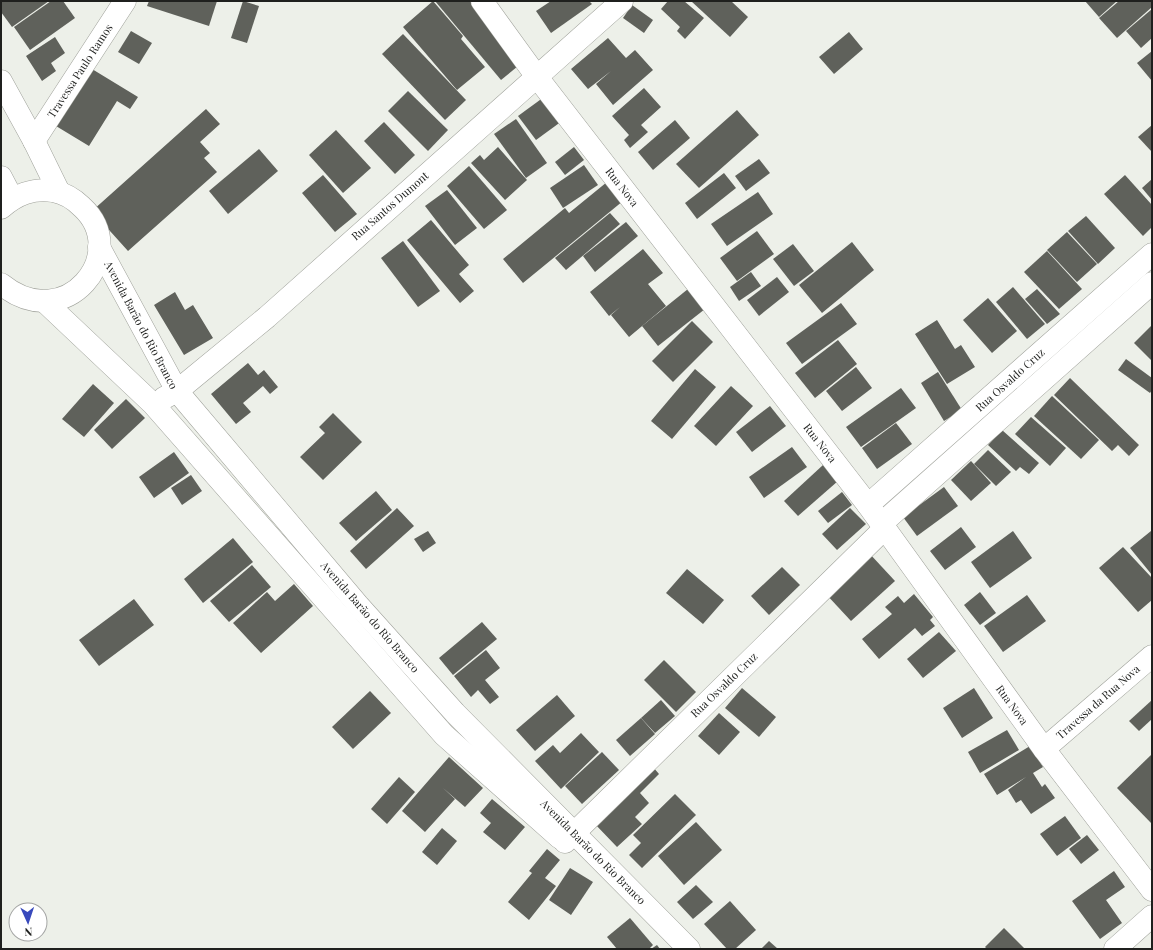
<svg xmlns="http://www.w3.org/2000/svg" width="1153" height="950" viewBox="0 0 1153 950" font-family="'Playfair Display',serif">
<rect width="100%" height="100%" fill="#edf0e9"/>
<g fill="#5f615b">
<path d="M1 1H49L12 27 1 12Z"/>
<path d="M51 1H63L75 18 30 50 14 27Z"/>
<path d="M149 1H217L209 26 147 6Z"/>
<path d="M243 1 259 6 247 43 231 38Z"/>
<path d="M433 1 463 36 461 39 485 67 457 90 403 27Z"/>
<path d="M435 1H473L523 62 501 80Z"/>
<path d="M551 1H589L592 4 551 33 536 11Z"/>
<path d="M668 1H684L704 18 685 39 677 31 680 27 661 9Z"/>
<path d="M691 1H731L748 17 730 37Z"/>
<path d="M1085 1H1117L1099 17Z"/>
<path d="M1119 1H1152V7L1117 38 1099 18Z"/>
<path d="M632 5 653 20 644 33 623 18Z"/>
<path d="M1152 9V38L1141 48 1126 31Z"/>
<path d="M131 31 152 43 139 64 118 52Z"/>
<path d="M849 32 863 49 834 74 819 57Z"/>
<path d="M403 34 466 100 445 120 382 54Z"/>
<path d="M55 37 65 53 51 63 56 71 42 81 26 56Z"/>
<path d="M608 38 626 58 635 50 653 70 613 105 596 84 611 71 588 89 571 69Z"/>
<path d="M1152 51V81L1137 63Z"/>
<path d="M92 69 138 97 130 109 117 101 89 146 56 126Z"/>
<path d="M644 88 661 107 641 125 648 132 630 148 624 140 629 135 612 116Z"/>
<path d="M408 91 448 130 428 151 388 111Z"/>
<path d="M544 97 562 121 536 140 518 116Z"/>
<path d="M206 109 220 124 200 142 210 153 204 158 217 172 128 251 92 211Z"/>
<path d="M737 110 759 135 699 188 676 164Z"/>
<path d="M516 119 547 163 526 178 494 134Z"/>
<path d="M675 120 690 138 653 170 638 152Z"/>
<path d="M384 122 415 155 395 174 364 141Z"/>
<path d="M1152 125V152L1138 137Z"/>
<path d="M336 130 371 168 343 193 309 155Z"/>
<path d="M498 147 527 180 505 200 471 163 480 155 484 160Z"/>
<path d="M574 147 584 160 565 175 555 162Z"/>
<path d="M259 149 278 171 228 214 209 191Z"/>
<path d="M759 159 770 173 746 191 735 176Z"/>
<path d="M584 165 598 185 563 208 550 188Z"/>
<path d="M469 166 507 210 484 229 447 186Z"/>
<path d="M724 173 736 188 697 219 685 203Z"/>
<path d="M323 175 357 214 335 232 302 193Z"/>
<path d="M1125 175 1152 205V227L1143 236 1104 194Z"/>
<path d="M1152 179V200L1142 188Z"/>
<path d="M607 182 623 201 523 283 503 259 565 208 569 213Z"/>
<path d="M447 190 477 228 455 245 425 206Z"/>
<path d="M758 192 773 214 727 246 711 224Z"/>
<path d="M610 213 620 224 566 270 555 258Z"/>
<path d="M1086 216 1115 248 1098 264 1068 231Z"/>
<path d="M431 220 469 265 459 274 474 291 460 303 407 240Z"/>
<path d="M626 222 638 236 595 272 583 256Z"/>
<path d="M757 231 774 254 737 281 720 258Z"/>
<path d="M1067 232 1097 264 1077 282 1047 250Z"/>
<path d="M403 241 440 291 418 307 381 258Z"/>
<path d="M852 242 874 270 822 313 799 285Z"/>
<path d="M793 244 814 271 794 286 773 259Z"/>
<path d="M643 249 663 273 648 284 666 306 629 337 611 315 620 307 609 316 590 292Z"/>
<path d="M1047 251 1082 289 1059 309 1024 272Z"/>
<path d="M751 272 761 286 739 301 730 287Z"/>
<path d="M777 277 789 292 759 316 747 300Z"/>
<path d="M1013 287 1045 324 1027 339 996 302Z"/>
<path d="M688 289 705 309 658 346 642 326Z"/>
<path d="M1037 289 1060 314 1047 324 1025 299Z"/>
<path d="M175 292 185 310 193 305 213 338 184 355 154 305Z"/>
<path d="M988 298 1017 331 992 353 963 320Z"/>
<path d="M841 303 857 324 802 364 786 343Z"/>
<path d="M937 320 955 349 961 345 975 367 947 384 915 334Z"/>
<path d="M692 321 713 342 673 382 652 361Z"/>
<path d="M1152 325V361L1134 343Z"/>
<path d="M838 340 857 364 815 398 795 373Z"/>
<path d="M1126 359 1152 378V390L1150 393 1118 370Z"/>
<path d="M248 363 258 375 264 370 278 387 270 394 263 386 243 403 251 412 236 424 211 394Z"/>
<path d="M856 367 872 388 842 411 826 391Z"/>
<path d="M695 369 716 387 672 439 651 421Z"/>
<path d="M938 372 962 410 944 421 921 383Z"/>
<path d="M1070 378 1139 445 1129 456 1118 445 1112 451 1054 395Z"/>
<path d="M93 384 114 403 84 437 62 419Z"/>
<path d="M731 386 753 406 716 446 694 426Z"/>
<path d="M901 388 916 408 861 447 846 427Z"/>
<path d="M1052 396 1099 440 1081 459 1034 416Z"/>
<path d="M126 399 145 418 112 449 94 430Z"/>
<path d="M770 406 786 426 752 452 736 432Z"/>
<path d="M333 413 362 442 323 480 300 457 325 433 319 427Z"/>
<path d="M1031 417 1066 448 1050 466 1015 434Z"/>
<path d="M896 423 912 444 877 469 862 448Z"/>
<path d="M1002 430 1039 463 1029 474 1020 467 1016 471 988 445Z"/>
<path d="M792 447 807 467 764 498 749 477Z"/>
<path d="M988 450 1011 472 996 486 974 464Z"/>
<path d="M174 452 189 473 154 498 139 477Z"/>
<path d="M971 461 991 483 971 501 951 480Z"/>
<path d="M823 465 838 481 798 516 784 501Z"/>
<path d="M191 475 202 491 182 505 171 488Z"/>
<path d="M944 487 958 506 917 536 903 517Z"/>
<path d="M376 491 392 510 356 541 339 523Z"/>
<path d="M842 492 852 505 828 523 818 511Z"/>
<path d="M397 508 414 526 366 569 350 551Z"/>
<path d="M850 508 866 524 837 550 822 534Z"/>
<path d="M961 527 976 547 945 570 930 551Z"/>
<path d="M428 531 436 543 423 552 414 539Z"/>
<path d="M1013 531 1032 558 990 588 971 562Z"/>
<path d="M1151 531 1152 532V575L1130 548Z"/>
<path d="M233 538 253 562 203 603 184 579Z"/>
<path d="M1123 547 1152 578V600L1138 612 1099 568Z"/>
<path d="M869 553 895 581 851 621 825 593Z"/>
<path d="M252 565 271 587 229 622 210 601Z"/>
<path d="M782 567 800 585 769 615 751 596Z"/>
<path d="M687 569 724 600 703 624 666 593Z"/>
<path d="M294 584 313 606 261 653 233 623 267 592 275 601Z"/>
<path d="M980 592 996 613 980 625 964 605Z"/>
<path d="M914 594 933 617 930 620 935 626 922 636 915 628 879 659 862 639 892 614 885 607 898 596 904 603Z"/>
<path d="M1027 595 1046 621 1003 652 984 626Z"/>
<path d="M134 599 154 625 99 666 79 640Z"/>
<path d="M482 622 497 639 453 675 439 658Z"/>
<path d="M939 632 956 651 923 678 907 659Z"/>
<path d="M486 650 500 668 485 680 499 697 490 704 478 690 471 697 454 676Z"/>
<path d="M664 660 696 692 676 712 644 680Z"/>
<path d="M742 688 776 717 759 737 725 708Z"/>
<path d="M974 688 993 718 962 738 943 708Z"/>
<path d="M370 691 391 713 353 749 332 727Z"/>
<path d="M557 695 575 716 535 751 516 730Z"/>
<path d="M661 700 675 716 655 733 641 718Z"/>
<path d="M1152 700V719L1139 731 1129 721Z"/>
<path d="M719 713 740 732 719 755 698 736Z"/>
<path d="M641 718 655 734 630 756 616 740Z"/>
<path d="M1007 730 1019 750 980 773 968 752Z"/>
<path d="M581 733 599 752 561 789 535 761 553 745 560 753Z"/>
<path d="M1030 746 1043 767 1033 773 1042 787 1045 784 1055 798 1031 814 1021 800 1016 803 1008 790 1026 777 997 795 984 774Z"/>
<path d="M602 752 619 770 582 804 565 786Z"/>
<path d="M1152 754V824L1117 788Z"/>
<path d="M449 757 483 788 465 807 443 788 455 799 425 832 402 811Z"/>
<path d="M653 767 659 774 640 793 649 803 635 817 642 824 617 847 594 823Z"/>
<path d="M399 777 415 792 387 824 371 809Z"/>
<path d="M675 794 696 815 642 868 629 855 641 843 633 835Z"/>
<path d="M492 799 525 827 505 850 483 832 491 823 480 813Z"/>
<path d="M1065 816 1081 838 1057 856 1040 834Z"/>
<path d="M696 822 722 850 684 885 658 856Z"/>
<path d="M442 828 457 841 437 865 422 852Z"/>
<path d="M1087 835 1099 850 1081 864 1069 849Z"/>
<path d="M547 849 560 860 545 878 556 886 529 920 508 902 532 873 529 871Z"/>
<path d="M570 868 593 882 571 915 549 900Z"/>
<path d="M1114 871 1125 887 1106 900 1122 923 1100 939 1072 901Z"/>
<path d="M696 885 713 902 693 919 677 902Z"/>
<path d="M730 901 756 930 735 949H727L704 924Z"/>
<path d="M630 918 653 945 649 949H617L607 937Z"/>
<path d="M1004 928 1025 949H987L985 947Z"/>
<path d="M769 941 778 949H761Z"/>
<path d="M657 945 660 949H651Z"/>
</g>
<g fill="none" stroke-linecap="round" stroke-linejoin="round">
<g stroke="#9fa19a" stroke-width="23">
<g id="street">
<path d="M482 1 537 77 868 505 1044 749 1152 890"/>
<path d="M1 81 34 141 59 192"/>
<path d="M34 141 125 1"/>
<path d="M1 177 12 198"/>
<path d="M1 208C17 194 33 188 53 191 64 193 74 199 82 207 132 253 66 337 1 284"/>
<path d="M99 247 177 391 358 605 455 713 689 949"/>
<path d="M45 302 153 404 444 735 560 838"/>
<path d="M164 398 177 391 267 317 622 1"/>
<path d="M868 505 1152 254"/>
<path d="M881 524 1152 283"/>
<path d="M1044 749 1152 656"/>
<path d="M565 842 884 529"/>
<path d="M1115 949 1152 916"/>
</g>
</g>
<use href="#street" stroke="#fff" stroke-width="22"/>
</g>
<g text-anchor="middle" stroke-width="4" stroke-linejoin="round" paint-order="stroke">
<g font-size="11" fill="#1f201e" stroke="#fff">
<text transform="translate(80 71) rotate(-57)" y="4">Travessa Paulo Ramos</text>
<text transform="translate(622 187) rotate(52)" y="4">Rua Nova</text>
<text transform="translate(390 206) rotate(-41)" y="4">Rua Santos Dumont</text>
<text transform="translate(141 325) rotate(62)" y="4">Avenida Barão do Rio Branco</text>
<text transform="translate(1010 380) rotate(-42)" y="4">Rua Osvaldo Cruz</text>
<text transform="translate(820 443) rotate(52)" y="4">Rua Nova</text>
<text transform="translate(370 617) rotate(49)" y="4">Avenida Barão do Rio Branco</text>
<text transform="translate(724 685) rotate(-44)" y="4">Rua Osvaldo Cruz</text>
<text transform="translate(1098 702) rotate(-41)" y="4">Travessa da Rua Nova</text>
<text transform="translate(1012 705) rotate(54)" y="4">Rua Nova</text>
<text transform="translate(593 852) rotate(45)" y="4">Avenida Barão do Rio Branco</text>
</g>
</g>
<rect width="1153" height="950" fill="none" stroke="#1f201e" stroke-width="4"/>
<g transform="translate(28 922) rotate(177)"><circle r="19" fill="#ffffff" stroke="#a5a6a5"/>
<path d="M0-3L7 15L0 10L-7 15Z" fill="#3849bc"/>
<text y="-6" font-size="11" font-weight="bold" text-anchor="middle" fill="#1f201e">N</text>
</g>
</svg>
